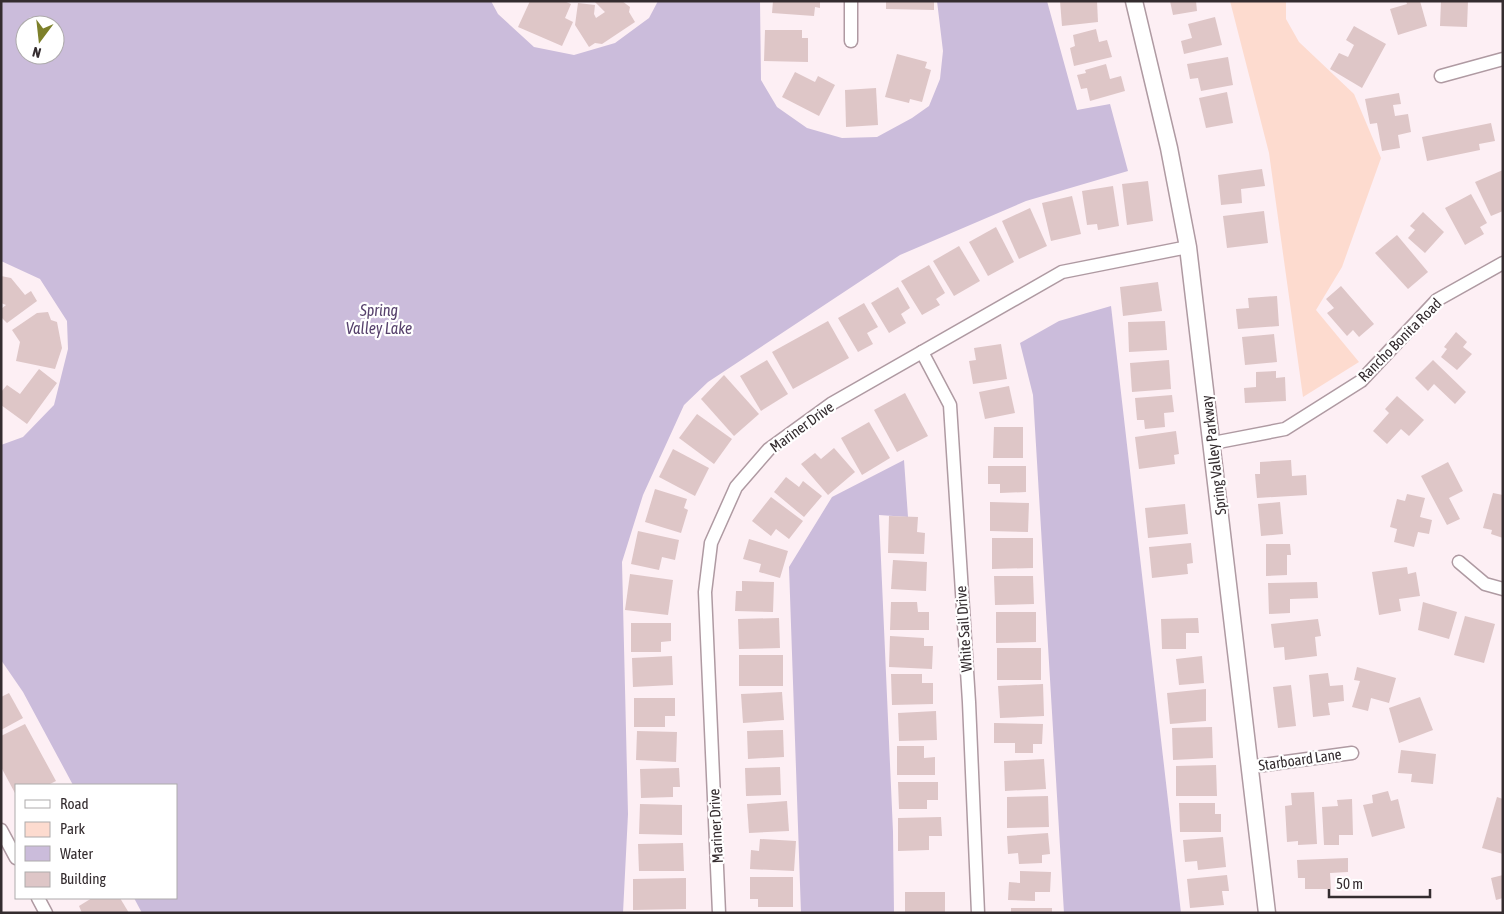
<svg xmlns="http://www.w3.org/2000/svg" width="1504" height="914" viewBox="0 0 1504 914" font-family="'Asap Condensed',sans-serif">
<rect width="100%" height="100%" fill="#fdeff4"/>
<path fill="#fddbcf" d="M1230 1H1286V19L1299 42 1354 94 1381 158 1342 267 1316 310 1359 362 1303 397 1269 153Z"/>
<g fill="#cbbcdb" fill-rule="evenodd">
<path d="M1 1H491L498 14 534 47 574 55 615 43 649 18 658 1H760L761 80 777 107 807 128 842 138 877 137 912 118 929 106 940 79 943 51 937 1H1047L1077 110 1110 104 1128 171 1026 201 900 255 708 382 684 405 643 495 622 562 628 814 623 913H142L134 898H176V785H73L23 692 1 660V445L23 437 54 405 68 349 67 321 40 279 1 261ZM25 25H55V55H25Z"/>
<path d="M1111 306 1181 913H1064L1033 395 1020 343 1059 321Z"/>
<path d="M904 460 908 517 879 515 893 832 894 913H801L789 567 832 497Z"/>
</g>
<g fill="#dec6c7">
<path d="M530 1H564L571 4 565 18 573 22 562 46 518 27Z"/>
<path d="M594 1H622L630 7 629 12 635 22 602 44 595 43 589 47 575 25 578 3 595 5 594 14 596 18 605 12Z"/>
<path d="M773 1H820V8L815 7 814 16 772 13Z"/>
<path d="M886 1H934V10L886 9Z"/>
<path d="M1060 1H1097L1098 22 1062 26Z"/>
<path d="M1170 1H1196L1197 11 1173 15Z"/>
<path d="M1406 1H1420L1427 26 1398 35 1390 9 1407 4Z"/>
<path d="M1441 1H1468L1467 27 1440 26Z"/>
<path d="M1215 17 1222 45 1184 54 1181 41 1192 38 1188 24Z"/>
<path d="M1354 26 1386 44 1362 88 1330 69 1339 53 1348 57 1354 45 1346 40Z"/>
<path d="M1096 29 1099 42 1107 40 1112 57 1074 66 1070 48 1075 46 1073 35Z"/>
<path d="M765 30H802V38H808V62L764 61Z"/>
<path d="M897 54 927 62 925 68 931 70 922 102 910 99 909 103 885 97Z"/>
<path d="M1228 57 1233 85 1201 91 1198 78 1190 79 1187 64Z"/>
<path d="M1106 64 1110 79 1121 76 1125 91 1090 101 1087 88 1081 89 1077 75 1086 73 1085 70Z"/>
<path d="M795 72 815 82 818 76 835 85 819 116 782 97Z"/>
<path d="M876 88 878 125 846 127 845 90Z"/>
<path d="M1227 92 1233 123 1206 128 1199 98Z"/>
<path d="M1399 93 1401 104 1393 105 1395 116 1408 114 1411 132 1398 135 1400 148 1382 151 1377 123 1370 124 1365 99Z"/>
<path d="M1491 123 1495 141 1479 144 1480 150 1427 161 1422 137Z"/>
<path d="M1262 169 1265 186 1241 189 1242 203 1221 205 1218 175Z"/>
<path d="M1503 170V211L1491 216 1475 182Z"/>
<path d="M1148 181 1153 221 1127 225 1122 184Z"/>
<path d="M1113 186 1119 226 1098 230 1097 224 1087 225 1082 191Z"/>
<path d="M1471 194 1487 223 1480 227 1484 234 1465 245 1445 208Z"/>
<path d="M1072 196 1081 234 1051 241 1042 203Z"/>
<path d="M1030 208 1047 246 1019 259 1002 221Z"/>
<path d="M1264 211 1268 243 1227 248 1223 216Z"/>
<path d="M1423 212 1444 232 1425 253 1408 238 1415 230 1410 226Z"/>
<path d="M996 227 1014 262 988 276 969 242Z"/>
<path d="M1397 235 1428 272 1408 289 1375 253Z"/>
<path d="M959 246 980 281 954 296 933 261Z"/>
<path d="M929 265 945 293 936 299 940 305 922 315 901 281Z"/>
<path d="M1 276 11 278 25 295 31 291 37 301 7 323 1 317V309L6 305 1 303Z"/>
<path d="M1158 282 1162 311 1123 316 1120 287Z"/>
<path d="M1341 286 1374 324 1359 337 1353 330 1347 336 1327 313 1334 308 1326 299Z"/>
<path d="M898 287 910 308 901 314 906 323 889 333 871 303Z"/>
<path d="M1277 296 1279 326 1238 329 1236 309 1249 308 1248 298Z"/>
<path d="M864 303 878 327 867 333 873 344 858 352 838 318Z"/>
<path d="M48 312 51 320 57 322 62 348 55 369 16 361 20 342 12 330 37 313Z"/>
<path d="M828 321 849 358 793 389 772 352Z"/>
<path d="M1165 321 1167 350 1129 352 1128 322Z"/>
<path d="M1456 332 1467 342 1463 347 1472 354 1457 370 1441 357 1447 349 1444 347Z"/>
<path d="M1274 334 1277 362 1245 365 1242 337Z"/>
<path d="M1001 344 1007 379 973 384 969 361 976 360 974 348Z"/>
<path d="M767 360 788 394 761 411 740 376Z"/>
<path d="M1169 360 1171 389 1132 392 1130 363Z"/>
<path d="M1433 360 1466 392 1455 404 1434 384 1428 391 1415 378Z"/>
<path d="M39 369 57 383 27 424 1 405V392L7 385 20 394Z"/>
<path d="M1276 371V378L1285 377 1286 401 1245 403 1244 388 1256 387V372Z"/>
<path d="M724 375 759 414 734 436 701 399Z"/>
<path d="M1009 386 1015 413 985 419 979 392Z"/>
<path d="M905 393 928 436 897 452 874 410Z"/>
<path d="M1172 395 1174 412 1164 413 1165 427 1145 429 1144 420H1137L1135 398Z"/>
<path d="M1397 396 1424 420 1409 436 1401 429 1387 444 1373 431 1389 413 1385 409Z"/>
<path d="M697 414 732 439 714 464 679 438Z"/>
<path d="M869 422 890 458 862 475 841 438Z"/>
<path d="M994 427H1023V458H993Z"/>
<path d="M1176 431 1179 454 1174 455 1175 464 1139 469 1135 437Z"/>
<path d="M834 448 855 472 828 495 801 464 815 453 821 459Z"/>
<path d="M673 449 709 468 695 496 659 477Z"/>
<path d="M1291 460 1292 476 1306 475 1307 495 1257 498 1255 474H1260V462Z"/>
<path d="M1448 462 1463 491 1449 498 1460 519 1447 525 1421 476Z"/>
<path d="M988 466H1026V492L1000 493V484H988Z"/>
<path d="M786 477 799 487 803 481 822 496 804 517 774 492Z"/>
<path d="M655 489 687 499 684 508 688 510 681 533 645 522Z"/>
<path d="M1493 493 1503 495V538L1491 534 1492 530 1483 528Z"/>
<path d="M1407 494 1425 498 1420 517 1432 520 1429 534 1418 532 1414 547 1394 542 1397 529 1390 527 1397 499 1405 501Z"/>
<path d="M771 497 803 521 789 539 776 529 771 536 752 521Z"/>
<path d="M990 502 1029 503 1028 532 990 531Z"/>
<path d="M1280 502 1283 534 1261 536 1258 504Z"/>
<path d="M1185 504 1188 534 1148 538 1145 508Z"/>
<path d="M889 516 918 517 917 532 925 533 924 554 888 553Z"/>
<path d="M638 531 679 540 675 560 662 557 659 570 631 564Z"/>
<path d="M992 538H1033V568L992 569Z"/>
<path d="M749 539 788 551 780 578 759 572 761 564 743 559Z"/>
<path d="M1191 543 1193 563 1187 564 1188 574 1152 578 1149 547Z"/>
<path d="M1266 544H1290L1291 555H1287V575L1266 576Z"/>
<path d="M893 560 927 562 926 591 891 589Z"/>
<path d="M1407 567 1408 574 1416 572 1420 596 1399 599 1401 611 1379 615 1372 572Z"/>
<path d="M630 574 673 580 668 615 625 610Z"/>
<path d="M994 576H1033L1034 604 995 605Z"/>
<path d="M742 581 774 582 773 612 735 611 736 591H742Z"/>
<path d="M1317 582 1318 598 1290 599V613L1269 614 1268 583Z"/>
<path d="M891 602H917L918 612H929V630H890Z"/>
<path d="M1423 602 1457 612 1449 639 1418 630Z"/>
<path d="M996 612H1036V642L996 643Z"/>
<path d="M1465 616 1495 624 1484 663 1454 655Z"/>
<path d="M779 618 780 648 739 649 738 619Z"/>
<path d="M1198 618 1199 633H1186V649H1162L1161 619Z"/>
<path d="M1318 619 1321 636 1315 637 1317 656 1285 660 1284 647 1274 648 1271 624Z"/>
<path d="M631 623H671V641L661 642V652H631Z"/>
<path d="M890 636 924 638V646H933L932 669 889 667Z"/>
<rect x="997" y="648" width="44" height="32"/>
<rect x="739" y="655" width="44" height="31"/>
<path d="M672 656 673 685 633 687 632 658Z"/>
<path d="M1202 656 1204 683 1179 685 1176 659Z"/>
<path d="M1357 667 1396 678 1389 703 1371 698 1368 711 1352 707 1360 681 1354 680Z"/>
<path d="M1328 673 1330 686 1343 685 1344 701 1328 703 1330 715 1313 717 1309 675Z"/>
<path d="M891 674H922V683H933V704L892 705Z"/>
<path d="M1043 684 1044 716 1000 718 998 686Z"/>
<path d="M1291 685 1296 726 1278 728 1273 687Z"/>
<path d="M1206 689V721L1170 724 1167 693Z"/>
<path d="M782 692 784 720 743 723 741 694Z"/>
<path d="M9 693 23 718 1 730V697Z"/>
<path d="M1420 697 1433 730 1399 743 1389 708Z"/>
<path d="M634 698H675V716H665V727H634Z"/>
<path d="M936 711 937 740 899 741 898 713Z"/>
<path d="M994 723 1043 724 1042 744H1033V753H1015V743H994Z"/>
<path d="M25 724 56 781 48 785H16V795L1 767V736Z"/>
<path d="M1212 727 1213 758 1173 760 1172 728Z"/>
<path d="M783 730 784 757 748 759 747 731Z"/>
<path d="M637 731 677 732 676 762 636 760Z"/>
<path d="M897 746H924V758L935 757V775H897Z"/>
<path d="M1401 750 1436 754 1433 784 1411 782 1412 774 1398 773Z"/>
<path d="M1044 759 1046 789 1005 791 1004 761Z"/>
<path d="M1216 765 1217 796H1176V766Z"/>
<path d="M780 767 781 795 746 796 745 768Z"/>
<path d="M679 768 680 787H673V797L641 798 640 769Z"/>
<path d="M898 782H938V800H927V809H899Z"/>
<path d="M1388 791 1391 801 1398 799 1405 828 1372 837 1363 805 1373 803 1372 795Z"/>
<path d="M1314 792 1317 844 1298 845V841L1287 842 1285 806 1292 805 1291 793Z"/>
<path d="M1048 796 1049 827 1007 828V797Z"/>
<path d="M1497 797 1503 799V854L1482 848Z"/>
<path d="M1352 799 1353 835H1339V845H1324L1322 807 1338 806 1337 800Z"/>
<path d="M787 801 789 831 749 833 747 804Z"/>
<path d="M1179 803H1215V814H1221V832H1180Z"/>
<path d="M640 804 682 805V835L639 834Z"/>
<path d="M941 817 942 836H929V850L898 851V818Z"/>
<path d="M1048 833 1050 854 1042 855V863L1019 864 1018 853 1008 854 1007 836Z"/>
<path d="M1223 837 1226 867 1198 870 1197 861 1185 862 1183 840Z"/>
<path d="M760 839 796 841 794 871 750 869 751 850 759 851Z"/>
<path d="M683 843 684 871H639L638 844Z"/>
<path d="M1348 858V872L1330 873 1331 889H1305V878H1298L1297 860Z"/>
<path d="M1020 871 1051 872 1050 892H1035V901L1008 900 1009 882 1020 883Z"/>
<path d="M1227 875 1229 891H1222L1224 905 1190 908 1187 879Z"/>
<path d="M1503 875V898L1496 900 1491 878Z"/>
<path d="M750 877H793V907H758V899H750Z"/>
<path d="M686 878V909L633 910V879Z"/>
<rect x="905" y="892" width="40" height="21"/>
<path d="M92 898H120L129 913H82L79 906Z"/>
<rect x="1011" y="908" width="41" height="5"/>
</g>
<g fill="none" stroke-linecap="round" stroke-linejoin="round">
<g stroke="#af9aa2" stroke-width="15">
<g id="minor">
<path d="M851 1V41"/>
<path d="M1441 76 1503 59"/>
<path d="M922 352 950 405 969 702 978 913"/>
<path d="M1213 443 1285 429 1361 381 1437 300 1503 263"/>
<path d="M1459 562 1485 584 1503 589"/>
<path d="M1249 767 1352 753"/>
<path d="M1 830 16 858"/>
<path d="M38 898 46 913"/>
<path d="M719 913 705 592 711 543 736 487 769 449 831 404 1062 272 1188 247"/>
</g>
</g>
<g stroke="#af9aa2" stroke-width="19">
<path id="tertiary" d="M1134 1 1169 148 1188 247 1267 913"/>
</g>
<use href="#minor" stroke="#fff" stroke-width="12"/>
<use href="#tertiary" stroke="#fff" stroke-width="16"/>
</g>
<g text-anchor="middle" stroke-width="4.5" stroke-linejoin="round" paint-order="stroke">
<g font-size="15" fill="#342c2f" stroke="#fff">
<text transform="translate(1400 340) rotate(-45)" y="5">Rancho Bonita Road</text>
<text transform="translate(802 427) rotate(-36)" y="5">Mariner Drive</text>
<text transform="translate(1214 455) rotate(-97)" y="5">Spring Valley Parkway</text>
<text transform="translate(964 629) rotate(-94)" y="5">White Sail Drive</text>
<text transform="translate(1300 760) rotate(-8)" y="5">Starboard Lane</text>
<text transform="translate(716 826) rotate(-93)" y="5">Mariner Drive</text>
</g>
<g font-size="16" font-style="italic" fill="#56416c" stroke="#fff">
<text x="379" y="316">Spring<tspan x="379" dy="18">Valley Lake</tspan></text>
</g>
</g>
<rect width="1504" height="914" fill="none" stroke="#342c2f" stroke-width="5"/>
<rect x="15" y="784" width="162" height="115" fill="#ffffff" stroke="#aeabac"/>
<rect x="25" y="800" width="25" height="8" fill="#ffffff" stroke="#aeabac"/>
<text x="60" y="809" font-size="15" fill="#342c2f">Road</text>
<rect x="25" y="822" width="25" height="15" fill="#fddbcf" stroke="#aeabac"/>
<text x="60" y="834" font-size="15" fill="#342c2f">Park</text>
<rect x="25" y="846" width="25" height="15" fill="#cbbcdb" stroke="#aeabac"/>
<text x="60" y="859" font-size="15" fill="#342c2f">Water</text>
<rect x="25" y="872" width="25" height="15" fill="#dec6c7" stroke="#aeabac"/>
<text x="60" y="884" font-size="15" fill="#342c2f">Building</text>
<g transform="translate(40 40) rotate(195)"><circle r="24" fill="#ffffff" stroke="#aeabac"/>
<path d="M0-4L9 19L0 12L-9 19Z" fill="#7d802a"/>
<text y="-8" font-size="14" font-weight="bold" text-anchor="middle" fill="#342c2f">N</text>
</g>
<path d="M1329 889v8h101v-8" fill="none" stroke="#342c2f" stroke-width="2.5"/>
<text x="1336" y="889" font-size="15" fill="#342c2f" stroke="#ffffff" stroke-width="4" paint-order="stroke">50 m</text>
</svg>
